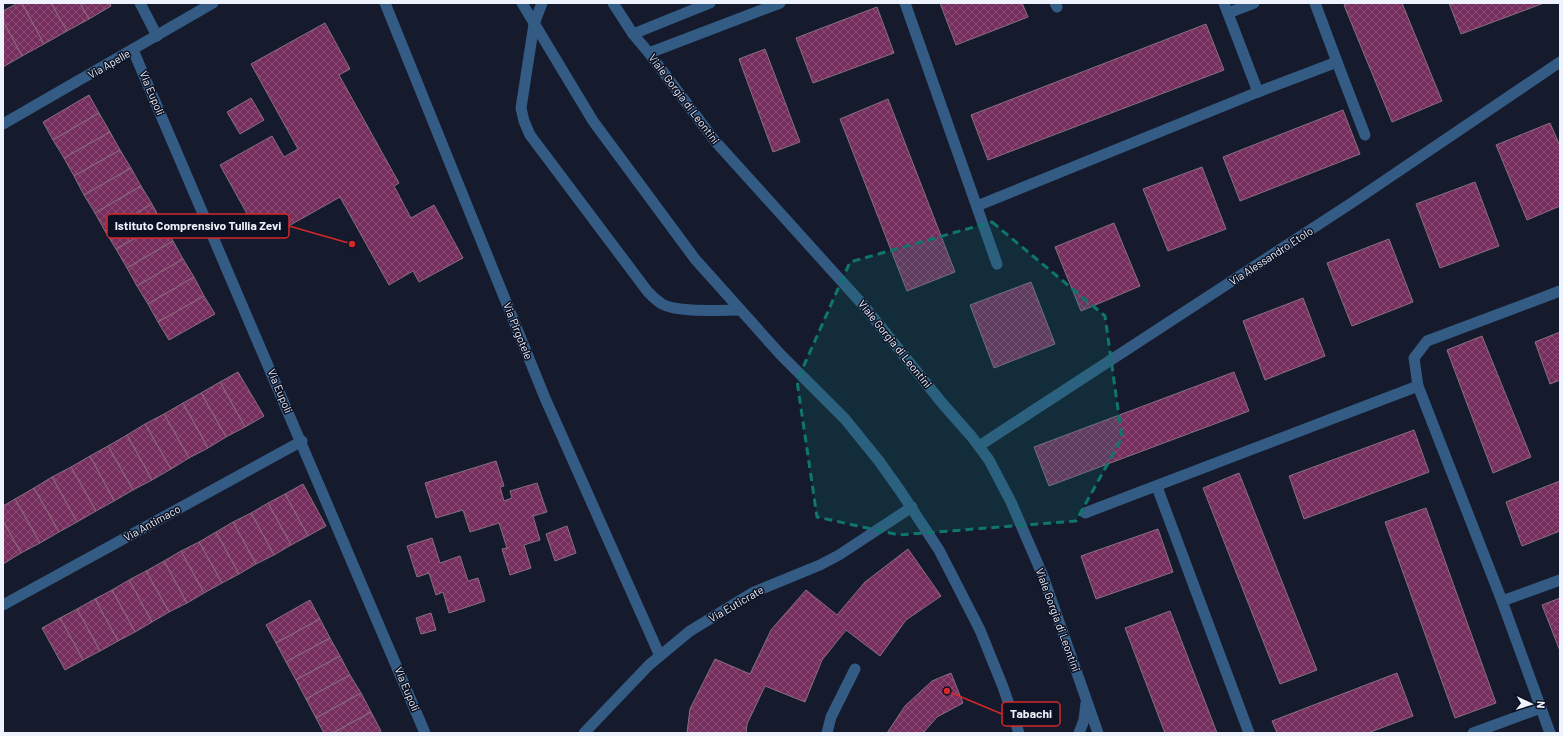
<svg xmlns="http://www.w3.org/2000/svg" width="1563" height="736" viewBox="0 0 1563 736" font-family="Barlow,sans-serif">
<defs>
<pattern id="building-cross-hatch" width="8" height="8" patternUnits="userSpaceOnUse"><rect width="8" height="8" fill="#762e5e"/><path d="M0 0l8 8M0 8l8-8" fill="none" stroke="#8a4d76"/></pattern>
</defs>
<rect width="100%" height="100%" fill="#151a2d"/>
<g fill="url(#building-cross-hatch)" stroke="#88707e">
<path d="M18 3H22L44 44 22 56 3 21V11Z"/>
<path d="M22 3H51L67 31 44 44Z"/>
<path d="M51 3H80L89 19 67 31Z"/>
<path d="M80 3H110L111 6 89 19Z"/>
<path d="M940 3H1022L1028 17 956 45Z"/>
<path d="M1348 3H1402L1442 101 1392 122 1344 5Z"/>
<path d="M1449 3H1544L1461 34Z"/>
<path d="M877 7 894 53 813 83 796 38Z"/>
<path d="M3 21 22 56 3 67Z"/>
<path d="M325 23 350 69 339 75 399 183 394 186 411 218 434 205 463 258 419 282 413 271 389 285 340 197 269 237 258 217 251 221 220 165 272 136 284 157 298 149 251 64Z"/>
<path d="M1206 24 1224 70 988 160 971 115Z"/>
<path d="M765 49 800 142 773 152 739 59Z"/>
<path d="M89 95 99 113 53 140 43 122Z"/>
<path d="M251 98 264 120 240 134 227 112Z"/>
<path d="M888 99 955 272 907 291 840 119Z"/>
<path d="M1343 110 1360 154 1240 201 1223 157Z"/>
<path d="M99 113 110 132 64 158 53 140Z"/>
<path d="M1550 123 1560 146V206L1527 220 1496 145Z"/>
<path d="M110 132 120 150 74 176 64 158Z"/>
<path d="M120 150 131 168 84 195 74 176Z"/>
<path d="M1202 167 1226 229 1168 251 1143 189Z"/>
<path d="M131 168 141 186 95 213 84 195Z"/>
<path d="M1475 182 1499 246 1440 268 1416 204Z"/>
<path d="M141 186 152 204 105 231 95 213Z"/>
<path d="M152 204 162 223 116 249 105 231Z"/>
<path d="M162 223 173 241 127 268 116 249Z"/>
<path d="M1114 223 1140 286 1081 311 1055 247Z"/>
<path d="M1389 239 1413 302 1352 326 1327 263Z"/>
<path d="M173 241 183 259 137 286 127 268Z"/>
<path d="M183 259 194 277 148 304 137 286Z"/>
<path d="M194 277 204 296 158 322 148 304Z"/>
<path d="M1031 282 1055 344 994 368 970 305Z"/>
<path d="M204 296 215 314 169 340 158 322Z"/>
<path d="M1303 298 1325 356 1265 380 1243 321Z"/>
<path d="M1560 332V380L1550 384 1535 342Z"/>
<path d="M1482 336 1531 457 1493 473 1447 350Z"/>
<path d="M238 372 264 416 245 427 220 382Z"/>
<path d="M1234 372 1249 411 1049 486 1034 447Z"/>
<path d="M220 382 245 427 226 437 201 393Z"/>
<path d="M201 393 226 437 208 448 183 403Z"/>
<path d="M183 403 208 448 189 458 164 414Z"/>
<path d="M164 414 189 458 171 469 145 424Z"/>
<path d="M145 424 171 469 152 480 127 435Z"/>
<path d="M1414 430 1429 472 1304 519 1289 476Z"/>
<path d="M127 435 152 480 133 490 108 446Z"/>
<path d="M108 446 133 490 114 501 90 456Z"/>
<path d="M90 456 114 501 96 511 71 467Z"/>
<path d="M496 461 504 486 500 487 504 501 512 498 510 491 537 483 547 512 533 516 540 540 524 545 531 568 510 575 502 549 507 548 499 523 470 532 463 510 436 518 425 483Z"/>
<path d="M71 467 96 511 77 522 52 477Z"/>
<path d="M1239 473 1317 670 1280 684 1203 488Z"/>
<path d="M52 477 77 522 59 532 34 488Z"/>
<path d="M1560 481V531L1522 546 1506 502Z"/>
<path d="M303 484 326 526 308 536 285 494Z"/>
<path d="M34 488 59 532 40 543 15 499Z"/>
<path d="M285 494 308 536 291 545 268 503Z"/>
<path d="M15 499 40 543 21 553 3 521V506Z"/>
<path d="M268 503 291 545 274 555 251 513Z"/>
<path d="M1426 508 1496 703 1455 718 1385 522Z"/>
<path d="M251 513 274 555 256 564 233 522Z"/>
<path d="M3 521 21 553 3 564Z"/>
<path d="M233 522 256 564 239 574 216 532Z"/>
<path d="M567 526 576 553 555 561 546 534Z"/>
<path d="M1158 529 1173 572 1096 599 1081 556Z"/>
<path d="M216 532 239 574 222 583 199 542Z"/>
<path d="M432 538 440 563 460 556 468 581 478 578 485 601 449 613 443 592 436 595 429 573 417 577 407 546Z"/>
<path d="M199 542 222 583 204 593 181 551Z"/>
<path d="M908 549 941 596 906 620 880 656 846 630 822 660 805 702 765 686 747 724 746 733H687L690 709 715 659 750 674 771 630 806 590 837 615 865 582Z"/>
<path d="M181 551 204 593 187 603 164 561Z"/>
<path d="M164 561 187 603 169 612 146 571Z"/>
<path d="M146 571 169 612 152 622 129 580Z"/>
<path d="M129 580 152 622 135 632 112 590Z"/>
<path d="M112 590 135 632 118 641 95 599Z"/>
<path d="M1560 598V651L1542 605Z"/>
<path d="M95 599 118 641 100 651 77 609Z"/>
<path d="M310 600 320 619 276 643 266 625Z"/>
<path d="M77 609 100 651 83 660 60 618Z"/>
<path d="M1170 611 1217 733H1165L1125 628Z"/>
<path d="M431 613 436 630 421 634 416 618Z"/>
<path d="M60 618 83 660 65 670 42 628Z"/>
<path d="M320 619 330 638 286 662 276 643Z"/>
<path d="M330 638 340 656 296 680 286 662Z"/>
<path d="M340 656 350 675 306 699 296 680Z"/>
<path d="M951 673 963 703 937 717 923 733H887L905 706 932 681Z"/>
<path d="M1397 673 1413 716 1368 733H1277L1272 721Z"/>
<path d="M350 675 361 693 316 718 306 699Z"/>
<path d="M361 693 371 712 333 733H324L316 718Z"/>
<path d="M371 712 381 731 377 733H333Z"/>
</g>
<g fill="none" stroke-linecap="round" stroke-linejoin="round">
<g stroke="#335b83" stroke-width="11">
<path d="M905 3 997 264"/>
<path d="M1055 3 1057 7"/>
<path d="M1228 13 1254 3"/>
<path d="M534 24 521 108 524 121 530 135 648 292C652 296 657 301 662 304 678 313 721 310 740 310"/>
<path d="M633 34 710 3"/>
<path d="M649 53 780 3"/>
<path d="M1337 62 1365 135"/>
<path d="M1258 92 1337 62 1315 3"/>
<path d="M977 206 1258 92 1224 3"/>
<path d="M1418 386 1502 601 1550 733"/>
<path d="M1157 487 1249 733"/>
<path d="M1085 513 1418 386 1414 358 1427 341 1560 291"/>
<path d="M1502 601 1560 580"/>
<path d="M1473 733 1541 708"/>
</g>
<g stroke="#335b83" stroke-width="11">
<path d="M140 3 157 36"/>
<path d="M385 3 545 398 660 656"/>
<path d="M522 3 593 121 695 259 780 354 845 419 879 461 901 492 939 550 980 630 1003 687 1019 733"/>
<path d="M613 3 633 34 649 53 715 141 864 306 942 403 972 437 989 460 1011 502 1043 576 1098 733"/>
<path d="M534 24 542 3"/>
<path d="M133 50 425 733"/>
<path d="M3 124 213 3"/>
<path d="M979 446 1353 202 1560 62"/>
<path d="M3 605 302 441"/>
<path d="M584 733 649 665 690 631 754 592 820 565 839 555 912 507"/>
<path d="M827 733 831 717 855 669"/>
<path d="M1079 733 1084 720 1086 703"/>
</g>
</g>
<path fill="#0f766e" fill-opacity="0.2" stroke="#0f766e" stroke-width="3" stroke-dasharray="8 5" stroke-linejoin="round" d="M992 222 1105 316 1122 438 1076 521 899 535 817 517 797 381 850 262Z"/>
<g text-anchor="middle" stroke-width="3" stroke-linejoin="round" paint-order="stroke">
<g font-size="11" fill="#eef2fc" stroke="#0c1123">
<text transform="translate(109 64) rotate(-30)" y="4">Via Apelle</text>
<text transform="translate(152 93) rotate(67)" y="4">Via Eupoli</text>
<text transform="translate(684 99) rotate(53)" y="4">Viale Gorgia di Leontini</text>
<text transform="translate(1271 256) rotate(-33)" y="4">Via Alessandro Etolo</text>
<text transform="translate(518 331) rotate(68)" y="4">Via Pirgotele</text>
<text transform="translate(895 344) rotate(51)" y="4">Viale Gorgia di Leontini</text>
<text transform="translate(280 391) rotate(67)" y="4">Via Eupoli</text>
<text transform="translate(152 523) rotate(-29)" y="4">Via Antimaco</text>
<text transform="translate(736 604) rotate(-30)" y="4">Via Euticrate</text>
<text transform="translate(1058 620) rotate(70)" y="4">Viale Gorgia di Leontini</text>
<text transform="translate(407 689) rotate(67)" y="4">Via Eupoli</text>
</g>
</g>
<path fill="none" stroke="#d62828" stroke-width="1.5" d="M352 244L289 226M947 691L1002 714"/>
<g fill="#d62828" stroke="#0c1123" stroke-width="1.5">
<circle cx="352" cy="244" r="4"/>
<circle cx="947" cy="691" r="4"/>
</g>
<g fill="#0c1123" stroke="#d62828" stroke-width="1.5">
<rect x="107" y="214" width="182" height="24" rx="4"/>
<rect x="1002" y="702" width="58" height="24" rx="4"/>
</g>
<g font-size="12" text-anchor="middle" font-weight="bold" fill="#eef2fc">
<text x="198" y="230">Istituto Comprensivo Tullia Zevi</text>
<text x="1031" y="718">Tabachi</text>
</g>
<rect width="1563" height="736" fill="none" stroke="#eef2fc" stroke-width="8"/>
<g transform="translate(1531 704) rotate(94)" stroke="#0c1123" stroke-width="3" paint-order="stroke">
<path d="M0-3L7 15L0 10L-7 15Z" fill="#eef2fc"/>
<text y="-6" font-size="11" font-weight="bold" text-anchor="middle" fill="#eef2fc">N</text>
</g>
</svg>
